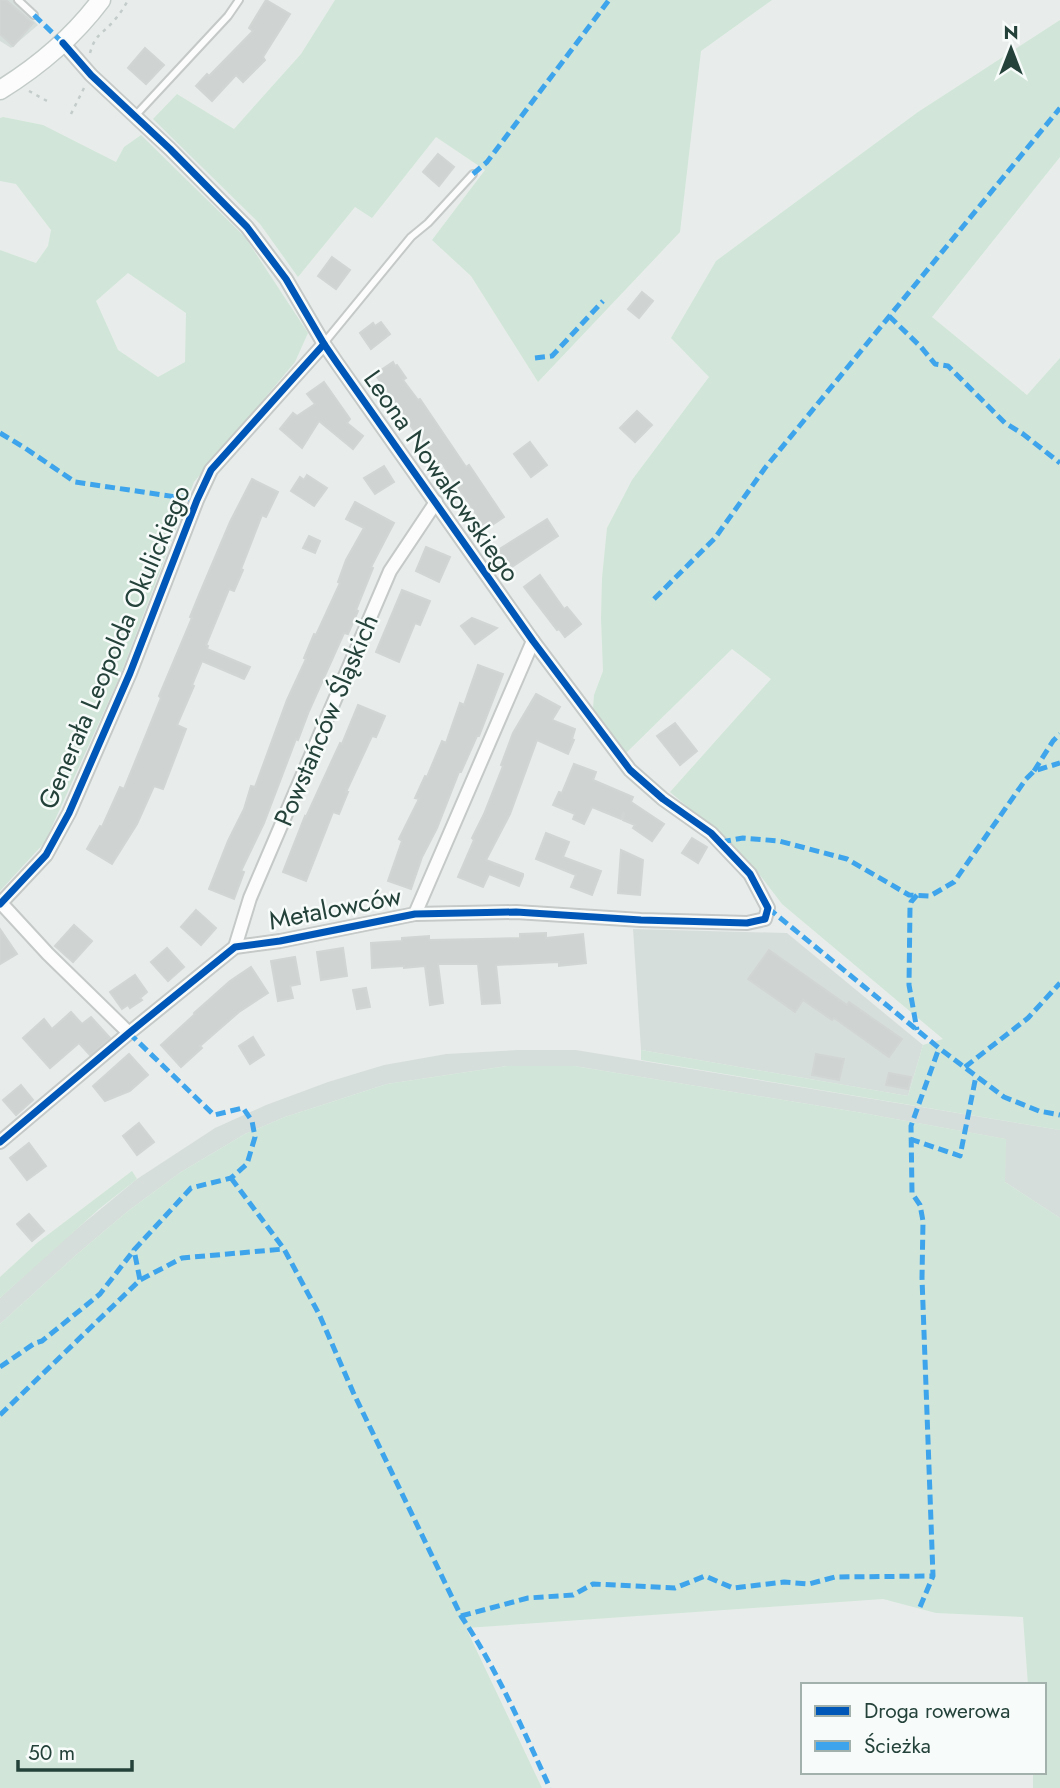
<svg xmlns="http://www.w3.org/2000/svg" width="1060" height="1788" viewBox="0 0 1060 1788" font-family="Jost,sans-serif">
<rect width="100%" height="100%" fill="#e8edeb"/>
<g fill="#d6dedb">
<path d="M0 0H14L38 25 11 48 0 41Z"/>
<path d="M633 929 787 933 923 1045 908 1096 641 1050Z"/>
<path d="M517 1050H576L1060 1130V1218L1005 1182V1139L857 1112 574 1066H507L387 1084 285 1117 245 1134 181 1172 128 1211 76 1255 0 1324V1298L62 1241 137 1179 215 1128 266 1105 328 1082 384 1065 446 1054Z"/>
</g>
<g fill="#d1e6d8" fill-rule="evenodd">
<path d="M335 0H772L701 51 680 232 538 382 471 276 432 240 485 170 436 137 372 218 355 207 298 277 260 224 153 119 177 94 234 129 301 54Z"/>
<path d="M1060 20V157L932 317 1027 395 1060 358V1130L641 1060V1050L908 1096 923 1045 943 1039 782 904 756 870 730 843 670 792 771 679 732 649 626 753 593 709 594 695 603 671 601 618 602 578 607 528 632 480 709 377 671 338 716 261 918 112Z"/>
<path d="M3 117 43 125 116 162 124 147 141 135 245 237 308 333 295 362 194 482 120 676 45 842 0 891V250L36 263 48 246 51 230 16 184 0 181V118ZM128 273 186 313 185 362 158 377 118 350 96 301Z"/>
<path d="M507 1066H574L857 1112 1006 1139 1005 1182 1060 1218V1788H1033V1772H1044V1685H1028L1023 1617 936 1613 883 1599 466 1628 542 1788H0V1324L76 1255 128 1211 181 1172 245 1134 285 1117 387 1084Z"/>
<path d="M132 1171 137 1179 99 1209 0 1298V1277L37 1243Z"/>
</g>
<g fill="#cfd4d2" stroke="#d1d6d4" stroke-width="2">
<path d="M0 0H6L33 23 13 46 0 34Z"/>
<path d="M266 0 290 14 263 57 265 60 243 82 236 75 212 101 196 86 207 74 209 76 253 31 249 28Z"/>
<path d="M145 48 164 65 146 84 128 68Z"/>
<path d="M438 154 454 167 439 186 423 172Z"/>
<path d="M332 257 350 270 336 289 318 276Z"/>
<path d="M642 292 653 301 639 318 628 309Z"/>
<path d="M381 322 390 334 371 349 360 333 373 323 375 326Z"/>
<path d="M393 362 395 366 397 365 406 378 403 380 418 400 420 399 466 467 469 465 504 517 486 529 441 462 437 464 375 374Z"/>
<path d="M324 382 350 419 347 423 363 436 353 449 319 421 302 448 280 429 293 413 297 416 315 404 307 394Z"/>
<path d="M637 411 652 425 635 442 620 428Z"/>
<path d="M530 442 547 465 531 477 514 454Z"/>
<path d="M384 466 394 482 375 494 364 478Z"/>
<path d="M307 475 327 488 314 506 291 491 300 477 304 480Z"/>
<path d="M252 479 278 492 266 517 262 515 241 569 243 570 234 591 229 589 206 645 208 646 207 649 250 667 244 679 202 661 192 685 194 686 177 725 186 729 163 789 154 786 137 824 112 864 87 849 100 826 102 827 120 787 124 789 161 698 159 696 192 618 190 617 199 595 230 522Z"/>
<path d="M355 502 394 523 371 567 373 568 356 610 358 611 348 634 344 633 309 711 298 740 296 739 264 823 241 871 244 872 234 899 209 889 228 841 244 809 251 786 255 787 287 700 306 659 304 658 314 634 316 635 340 583 338 582 346 560 364 528 346 519Z"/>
<path d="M547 519 558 536 512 567 498 550Z"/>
<path d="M309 536 320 541 315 553 303 548Z"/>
<path d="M426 547 450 557 439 582 416 571Z"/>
<path d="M540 575 564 609 567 607 581 624 565 637 559 629 557 630 524 587Z"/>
<path d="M402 590 430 601 420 625 415 623 399 662 376 652Z"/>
<path d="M472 618 497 628 475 644 461 626Z"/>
<path d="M478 665 503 674 479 736H477L461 772H459L437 828 422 857 411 889 388 881 402 841 399 839 419 799 415 798 425 776 427 777 442 741 446 743 460 703 464 705Z"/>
<path d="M536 694 560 707 552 720 575 729 572 739 574 740 568 754 537 740 510 814 486 860 523 874V876L519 886 489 874 483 887 458 877 474 840 472 838 484 814 503 766 501 765 513 733Z"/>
<path d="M358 705 385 716 376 737 372 736 346 792H348L339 814 333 812 306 881 283 872 305 816 306 817 340 743 342 744Z"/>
<path d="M675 723 697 751 680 765 657 736Z"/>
<path d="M574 764 596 772 593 780 633 797 631 802 664 824 652 841 633 828 635 825 623 820 624 812 621 819 592 807 584 824 573 819 575 814 553 805 559 792 562 793Z"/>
<path d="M546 833 569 842 563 857 601 871 592 895 571 887 576 875 536 859Z"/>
<path d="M692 838 707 847 698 863 682 853Z"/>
<path d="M621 850 643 860 640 895 618 893Z"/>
<path d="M196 910 216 928 201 945 181 927Z"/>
<path d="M74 925 92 941 73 962 55 946Z"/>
<path d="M0 929 17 954 0 964Z"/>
<path d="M546 933V938L583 934 586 963 559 966V962L496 965 500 1003 482 1004 478 964H438L443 1003 430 1005 425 966 404 968V966L372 968 371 943 402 941V938L429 936V940L482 939 520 938V934Z"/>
<path d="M167 948 184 967 168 981 151 962Z"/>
<path d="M343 948 347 976 321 980 317 952Z"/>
<path d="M769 950 847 1005 849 1002 902 1039 889 1057 834 1018 832 1020 803 1000 795 1012 748 979Z"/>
<path d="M295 957 300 984 290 986 293 998 278 1001 271 961Z"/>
<path d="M251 967 268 993 239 1012 200 1046 202 1048 181 1067 161 1045 195 1014 194 1013 230 981Z"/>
<path d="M135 975 147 992 140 998 142 1000 130 1008 128 1005 122 1009 110 992Z"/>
<path d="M366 988 370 1007 357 1009 353 990Z"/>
<path d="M71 1012 82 1024 91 1017 110 1038 90 1055 79 1043 50 1068 23 1038 44 1019 52 1029Z"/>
<path d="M253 1037 264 1055 250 1064 239 1046Z"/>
<path d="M129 1054 148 1075 130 1091 105 1101 93 1086Z"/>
<path d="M816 1054 844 1059 839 1080 812 1075Z"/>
<path d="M889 1073 911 1077 908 1089 886 1085Z"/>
<path d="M21 1085 33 1100 16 1115 3 1100Z"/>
<path d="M139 1123 154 1142 137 1155 123 1136Z"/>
<path d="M29 1143 46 1166 27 1180 10 1158Z"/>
<path d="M29 1214 44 1231 32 1241 17 1224Z"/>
</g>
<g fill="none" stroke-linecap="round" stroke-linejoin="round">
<g stroke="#c5cac8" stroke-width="10">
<g id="lane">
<path d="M18 0 34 15"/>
<path d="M135 116 228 16 239 0"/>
<path d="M324 343 411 237 428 223 473 174"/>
</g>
</g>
<g stroke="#c5cac8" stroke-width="16">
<g id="street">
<path d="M1 903 48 954 129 1033"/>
<path d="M0 904 46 855 69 813 130 673 197 500 211 470 324 344"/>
<path d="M415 914 533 641"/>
<path d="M235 947 250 898 390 571 436 502"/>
<path d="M0 1142 129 1033 235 947 280 941 415 914 516 912 641 920 747 923 765 919 768 908 750 874 711 833 663 799 630 770 533 641 337 363 324 344 286 279 247 227 170 149 91 75 63 43"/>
</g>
</g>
<g stroke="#c3cbc8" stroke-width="21">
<path id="secondary" d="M0 90C39 66 74 36 101 0"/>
</g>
<g stroke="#c3ccca" stroke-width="2.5" stroke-dasharray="3.5 5" stroke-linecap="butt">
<path d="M90 53C95 36 99 36 110 25 117 18 124 8 128 0"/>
<path d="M29 91 47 101"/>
<path d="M71 114 85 86"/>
</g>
<use href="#lane" stroke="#fcfcfc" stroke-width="6"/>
<use href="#street" stroke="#fcfcfc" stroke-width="12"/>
<use href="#secondary" stroke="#fcfcfc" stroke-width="18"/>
<g stroke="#3ea4ec" stroke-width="5" stroke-dasharray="10 5" stroke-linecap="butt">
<path d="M34 15 63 43"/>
<path d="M473 174 487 162 609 0"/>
<path d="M889 316 921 347 935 364 948 366 1005 423 1023 434 1060 463"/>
<path d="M535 358 552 356 603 301"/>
<path d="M0 433 25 448 75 482 197 500"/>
<path d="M654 599 715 538 765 468 1060 108"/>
<path d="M1034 771 1053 741 1060 734"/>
<path d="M721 842 743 838 779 841 847 859 909 895 930 896 954 882 1026 779 1034 771 1060 763"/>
<path d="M917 895 911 902 910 907 909 985 917 1030"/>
<path d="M768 908 939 1048 1004 1097 1039 1111 1060 1115"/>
<path d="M129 1033 214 1115 243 1108 252 1121 255 1137 247 1164 231 1178 191 1188 134 1250 140 1280"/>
<path d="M965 1067 1028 1018 1060 983"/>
<path d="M910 1139 960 1156 976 1076"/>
<path d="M231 1178 284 1249 319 1314 353 1392 461 1616C497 1669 523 1730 550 1788"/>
<path d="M0 1367 35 1343 42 1341 100 1294 134 1250"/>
<path d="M0 1415 140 1280 182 1258 284 1249"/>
<path d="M920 1607 933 1576 922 1278 923 1221 920 1205 912 1193 911 1126 939 1048"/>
<path d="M461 1616 528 1598 573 1595 593 1584 675 1588 705 1576 733 1588 784 1582 809 1584 835 1577 933 1576"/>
</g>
<g stroke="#f7fbf9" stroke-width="11">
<g id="cycleway">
<path d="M0 904 46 855 69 813 130 673 197 500 211 470 324 344"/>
<path d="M0 1142 129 1033 235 947 280 941 415 914 516 912 641 920 747 923 765 919 768 908 750 874 711 833 663 799 630 770 533 641 337 363 324 344 286 279 247 227 170 149 91 75 63 43"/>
</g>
</g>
<use href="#cycleway" stroke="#0057b8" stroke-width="7"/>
</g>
<g text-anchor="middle" stroke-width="5" stroke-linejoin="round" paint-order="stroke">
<g font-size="26" fill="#24423a" stroke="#f7fbf9">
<text transform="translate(442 476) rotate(55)" y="9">Leona Nowakowskiego</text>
<text transform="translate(114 647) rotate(-67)" y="9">Generała Leopolda Okulickiego</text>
<text transform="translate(326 720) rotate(-67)" y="9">Powstańców Śląskich</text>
<text transform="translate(335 908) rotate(-11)" y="9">Metalowców</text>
</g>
</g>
<rect x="801" y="1683" width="245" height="91" fill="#f7fbf9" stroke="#a3b1ad" stroke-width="2"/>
<rect x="815" y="1706" width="35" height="10" fill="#0057b8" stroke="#a3b1ad" stroke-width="2"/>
<text x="864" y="1718" font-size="21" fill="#24423a">Droga rowerowa</text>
<rect x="815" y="1741" width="35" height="10" fill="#3ea4ec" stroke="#a3b1ad" stroke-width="2"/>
<text x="864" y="1753" font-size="21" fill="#24423a">Ścieżka</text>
<g transform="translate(1011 49)" stroke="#f7fbf9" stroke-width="5" paint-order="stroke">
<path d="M0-5L12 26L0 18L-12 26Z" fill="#24423a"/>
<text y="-10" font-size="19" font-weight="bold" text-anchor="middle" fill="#24423a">N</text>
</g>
<path d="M18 1760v10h114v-10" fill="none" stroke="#24423a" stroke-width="3.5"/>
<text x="28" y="1760" font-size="21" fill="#24423a" stroke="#f7fbf9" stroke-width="5" paint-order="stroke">50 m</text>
</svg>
